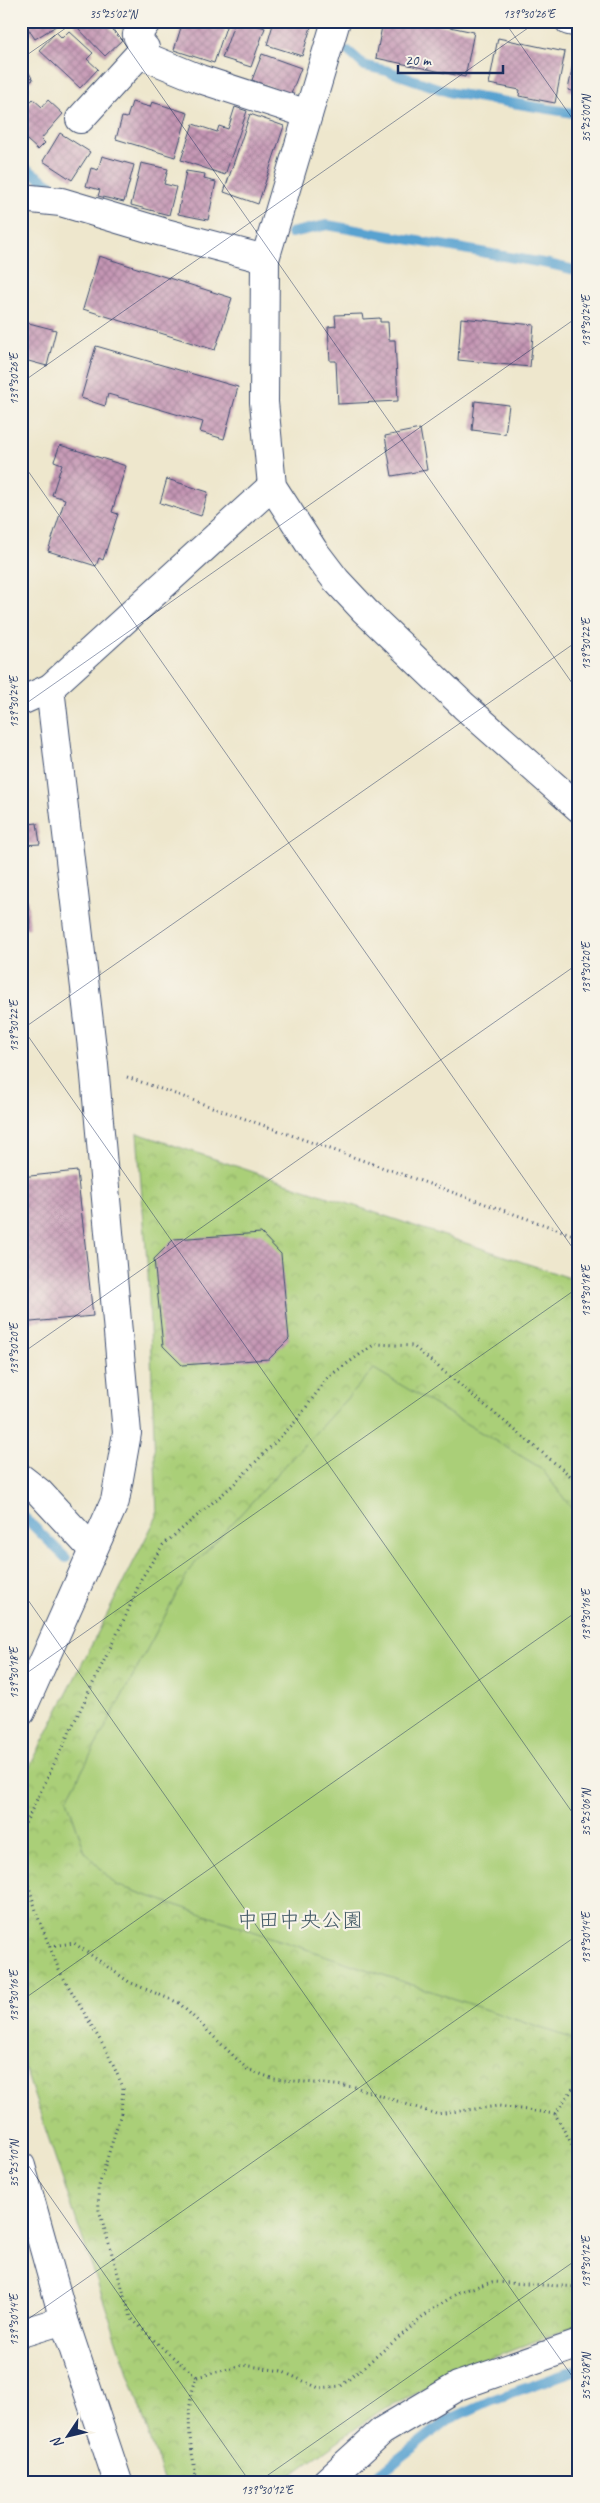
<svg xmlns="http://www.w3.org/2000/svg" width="600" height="2503" viewBox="0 0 600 2503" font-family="Caveat,'Klee One',sans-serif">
<defs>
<pattern id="park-crowns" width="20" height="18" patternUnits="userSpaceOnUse" patternTransform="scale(1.25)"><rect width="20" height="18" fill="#aacf78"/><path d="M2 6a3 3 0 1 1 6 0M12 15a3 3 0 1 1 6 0" fill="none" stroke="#92b26a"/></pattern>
<pattern id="building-cross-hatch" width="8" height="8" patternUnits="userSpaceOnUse" patternTransform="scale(1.25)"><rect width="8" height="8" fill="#c596b4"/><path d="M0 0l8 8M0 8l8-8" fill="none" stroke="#9f7b96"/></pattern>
</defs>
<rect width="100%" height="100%" fill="#f7f3e8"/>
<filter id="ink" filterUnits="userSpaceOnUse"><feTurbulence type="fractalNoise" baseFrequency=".02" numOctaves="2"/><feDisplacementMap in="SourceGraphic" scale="10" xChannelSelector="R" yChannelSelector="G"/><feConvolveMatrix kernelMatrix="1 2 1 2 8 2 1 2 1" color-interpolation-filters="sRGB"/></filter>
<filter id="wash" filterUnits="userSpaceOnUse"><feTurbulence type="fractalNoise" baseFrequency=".0096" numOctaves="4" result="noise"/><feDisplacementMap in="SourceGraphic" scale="20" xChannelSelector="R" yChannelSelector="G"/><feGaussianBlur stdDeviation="1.12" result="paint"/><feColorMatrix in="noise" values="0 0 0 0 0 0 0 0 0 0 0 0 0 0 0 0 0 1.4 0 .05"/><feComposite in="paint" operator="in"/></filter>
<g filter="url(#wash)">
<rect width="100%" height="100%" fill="#eee7cd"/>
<path fill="url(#park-crowns)" stroke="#627f6b" d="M137 1133 579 1281V2324L477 2364 380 2411 281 2482H165L21 2057V1784L157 1516 148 1274Z"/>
<path fill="#aacf78" stroke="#627f6b" d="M374 1369 541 1468 579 1518V2041L116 1885 85 1852 67 1799 190 1569Z"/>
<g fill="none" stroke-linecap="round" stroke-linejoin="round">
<g stroke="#59a2d0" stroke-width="10">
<path d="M348 51 365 66 388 71 452 93 579 114"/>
<path d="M21 165 58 190"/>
<path d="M291 233 327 225 549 264 579 271"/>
<path d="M21 1514 66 1558"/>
<path d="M369 2482 448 2420 492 2400 579 2369"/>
</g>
</g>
<g id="blocks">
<g fill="url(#building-cross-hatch)">
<path d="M23 21H53L56 26 35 39Z"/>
<path d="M79 21H116L110 28 122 40 105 56 75 25Z"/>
<path d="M183 21H228L214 63 174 50Z"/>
<path d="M235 21H245L265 28 251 67 222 58Z"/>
<path d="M274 21H290L311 27 302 56 267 45Z"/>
<path d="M383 21H421L474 32 465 77 376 58Z"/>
<path d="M69 31 93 53 87 59 98 69 80 88 39 50 56 32 62 38Z"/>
<path d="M498 38 565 52 555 103 519 96 520 90 489 84Z"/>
<path d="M577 45H579V93L568 90Z"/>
<path d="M262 54 301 68 291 94 252 80Z"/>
<path d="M24 64 33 80 27 83 30 89 22 94 25 99 21 101V65Z"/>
<path d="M33 99 42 107 48 100 63 114 41 139 45 143 38 150 27 140 25 142 21 139V112Z"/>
<path d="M132 102 150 107 152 102 188 113 175 157 116 139 122 117 127 118Z"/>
<path d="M235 107 247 111 225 175 181 160 193 124 217 132 219 126 228 129Z"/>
<path d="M250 114 284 126 258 204 224 192Z"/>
<path d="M60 133 90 152 72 180 43 161Z"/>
<path d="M102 156 134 165 124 202 98 196 100 190 86 186 91 168 98 170Z"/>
<path d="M141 163 168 169 164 184 176 187 169 215 131 205Z"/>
<path d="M186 171 205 174 204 179 216 182 208 220 178 214Z"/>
<path d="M99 256 232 298 215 350 83 309Z"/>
<path d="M362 314 363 319 380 318V322H388L389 340H395L398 401 338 404 336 361H330L328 327 336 326 335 315Z"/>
<path d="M461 318 534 325 530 367 458 360Z"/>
<path d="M21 321 56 330 47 366 21 359Z"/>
<path d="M96 346 238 387 224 439 200 432 203 422 108 394 105 406 81 398Z"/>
<path d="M475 401 509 405 505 434 472 430Z"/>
<path d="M420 429 427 470 392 476 385 436Z"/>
<path d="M60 445 126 466 112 512 118 514 103 560 99 558 96 566 48 551 65 499 52 495 62 464 54 461Z"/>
<path d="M167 479 208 492 201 516 160 503Z"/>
<path d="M37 823 40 844 21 845V825Z"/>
<path d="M21 875H25L30 928 21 929Z"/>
<path d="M77 1171 93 1316 21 1323V1177Z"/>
<path d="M261 1233 281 1254 289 1339 269 1359 182 1365 163 1346 154 1259 174 1239Z"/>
</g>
</g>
</g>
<g filter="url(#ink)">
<use href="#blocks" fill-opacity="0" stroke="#3b4b6f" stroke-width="1"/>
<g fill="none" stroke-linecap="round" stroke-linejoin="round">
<g stroke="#3b4b6f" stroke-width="30">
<g id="minor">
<path d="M147 21 137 35 149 58 200 79 308 114"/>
<path d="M336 21 265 259 264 402 272 486 314 551 336 580 365 611 464 706 579 808"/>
<path d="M569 21 579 23"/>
<path d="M80 119 145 48"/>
<path d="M21 198 61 202 162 232 265 259"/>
<path d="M21 701 50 688 272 486"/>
<path d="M21 1478 39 1492 92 1549"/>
<path d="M21 1712 115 1501 127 1433 94 1065 50 688"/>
<path d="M21 2166 64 2320 118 2482"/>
<path d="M21 2333 64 2320"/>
<path d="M326 2482 382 2431 458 2386 579 2344"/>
</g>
</g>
<g stroke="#3b4b6f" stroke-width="3" stroke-dasharray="1 4" stroke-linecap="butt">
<path d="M127 1077 579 1237"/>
<path d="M21 1832 127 1613 141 1579 163 1545 232 1486 297 1420 328 1377 375 1344 413 1346 579 1483"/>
<path d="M21 1861 39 1920 59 1970 107 2052 123 2087 121 2113 98 2189 99 2210 131 2318 162 2348 197 2377C183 2411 191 2447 197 2482"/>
<path d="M50 1946 74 1943 129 1982 179 2003 247 2069 274 2079 355 2087 436 2114 499 2106 555 2114 579 2157"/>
<path d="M555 2114 579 2080"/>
<path d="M197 2377 244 2365 281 2371 319 2388 341 2386 429 2312 459 2292 492 2282 579 2287"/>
</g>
<use href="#minor" stroke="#fff" stroke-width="28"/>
</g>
</g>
<path fill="none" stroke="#1b2f5e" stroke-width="1" stroke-opacity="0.45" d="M109 21 579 693M504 21 579 128M21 59 76 21M21 383 538 21M21 461 579 1257M21 707 579 316M21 1026 579 1822M21 1030 579 640M21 1354 579 963M21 1590 579 2386M21 1677 579 1287M21 2001 579 1610M21 2155 250 2482M21 2324 579 1934M258 2482 579 2258"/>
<g text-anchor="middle" stroke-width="4.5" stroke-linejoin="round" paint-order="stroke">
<g font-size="21" fill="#3f5764" stroke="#f7f3e8">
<text x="300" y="1927">中田中央公園</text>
</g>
</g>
<rect width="600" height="2503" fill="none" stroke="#f7f3e8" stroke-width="55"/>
<g transform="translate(68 2436) rotate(235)" stroke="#f7f3e8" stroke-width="4" paint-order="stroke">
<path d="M0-4L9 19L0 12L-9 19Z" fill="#1b2f5e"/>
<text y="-8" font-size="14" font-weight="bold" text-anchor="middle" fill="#1b2f5e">N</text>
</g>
<path d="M398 65v8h105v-8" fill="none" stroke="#1b2f5e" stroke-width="2.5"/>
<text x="405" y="65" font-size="15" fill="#1b2f5e" stroke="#f7f3e8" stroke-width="4" paint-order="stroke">20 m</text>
<rect x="28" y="28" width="544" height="2448" fill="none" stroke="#1b2f5e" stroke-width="2"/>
<g font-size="12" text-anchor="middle" fill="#1b2f5e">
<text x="113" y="18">35°25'02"N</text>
<text x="529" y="18">139°30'26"E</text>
<text transform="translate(586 119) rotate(-90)" y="4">35°25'00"N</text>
<text transform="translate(586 321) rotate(-90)" y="4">139°30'24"E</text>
<text transform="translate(14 379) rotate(-90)" y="4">139°30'26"E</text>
<text transform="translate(586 644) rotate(-90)" y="4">139°30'22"E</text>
<text transform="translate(14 702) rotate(-90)" y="4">139°30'24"E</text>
<text transform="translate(586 968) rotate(-90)" y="4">139°30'20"E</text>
<text transform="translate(14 1026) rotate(-90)" y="4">139°30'22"E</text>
<text transform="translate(586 1291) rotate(-90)" y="4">139°30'18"E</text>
<text transform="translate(14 1349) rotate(-90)" y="4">139°30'20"E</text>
<text transform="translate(586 1615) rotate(-90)" y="4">139°30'16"E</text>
<text transform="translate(14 1673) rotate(-90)" y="4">139°30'18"E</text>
<text transform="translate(586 1813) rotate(-90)" y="4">35°25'06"N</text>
<text transform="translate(586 1938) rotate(-90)" y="4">139°30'14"E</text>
<text transform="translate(14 1996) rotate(-90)" y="4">139°30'16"E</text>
<text transform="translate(14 2164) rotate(-90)" y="4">35°25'10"N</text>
<text transform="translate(586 2262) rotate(-90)" y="4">139°30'12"E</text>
<text transform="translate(14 2320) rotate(-90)" y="4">139°30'14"E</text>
<text transform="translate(586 2377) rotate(-90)" y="4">35°25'08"N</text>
<text x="267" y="2494">139°30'12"E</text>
</g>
</svg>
